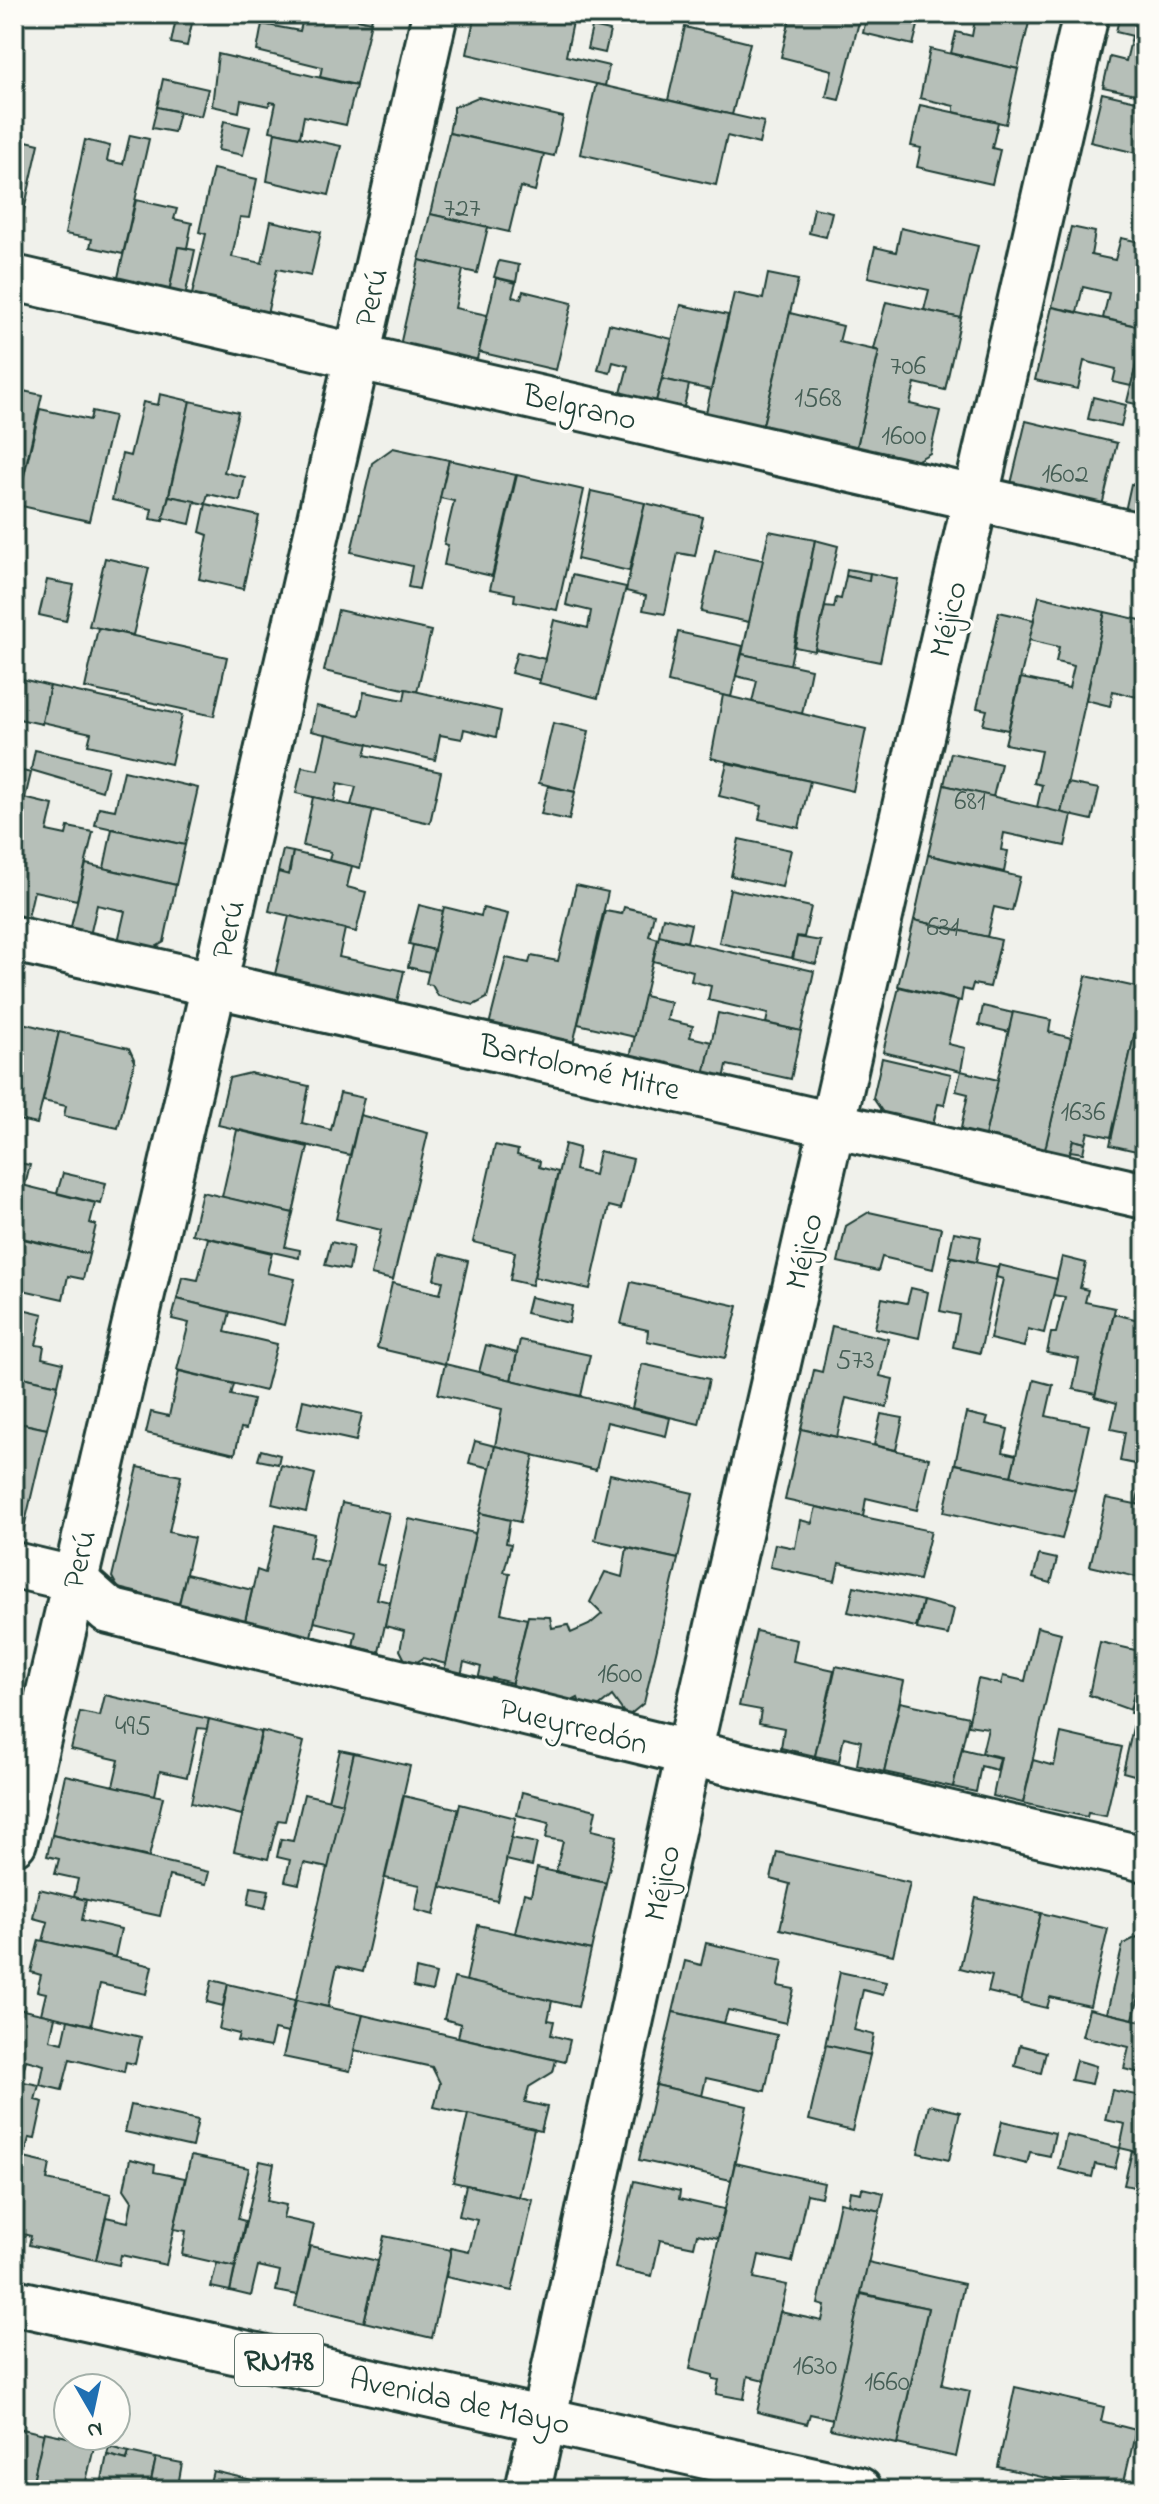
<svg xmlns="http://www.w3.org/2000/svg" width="1159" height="2504" viewBox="0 0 1159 2504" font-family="'Indie Flower',sans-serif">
<rect width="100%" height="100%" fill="#f0f1eb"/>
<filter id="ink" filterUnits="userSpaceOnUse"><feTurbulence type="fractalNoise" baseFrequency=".0125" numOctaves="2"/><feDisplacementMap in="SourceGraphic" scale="16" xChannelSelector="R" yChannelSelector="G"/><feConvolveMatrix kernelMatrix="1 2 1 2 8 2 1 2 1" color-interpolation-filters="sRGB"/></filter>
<g filter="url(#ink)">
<g fill="#b6bfb8" stroke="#1f3d34" stroke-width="2">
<path d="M138 14H177L175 23Z"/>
<path d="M177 14H194L187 46 171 43Z"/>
<path d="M304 14H337L371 22 356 85 320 77 322 67 257 51 262 24 300 31Z"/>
<path d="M337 14H373L371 22Z"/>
<path d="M475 14H536L573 22 566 56 609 66 605 86 467 54Z"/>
<path d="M536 14H582L579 23Z"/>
<path d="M791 14H861L839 100 826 97 832 70 781 57Z"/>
<path d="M867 14H921L913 45 863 33Z"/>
<path d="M976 14H1031L1018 69 951 53 956 32 972 36Z"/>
<path d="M1120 14 1145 19V39L1116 32Z"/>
<path d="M592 27 610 31 605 53 587 49Z"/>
<path d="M685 27 750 43 732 115 668 100Z"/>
<path d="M1132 36 1145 39V96L1103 87 1110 57 1126 61Z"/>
<path d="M930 49 1018 69 1006 124 954 112V106L920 98Z"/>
<path d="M218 54 356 86 346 125 304 116 300 137 270 131 276 103 270 102 269 106 241 100 239 112 212 106Z"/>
<path d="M163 79 208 89 201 116 157 107Z"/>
<path d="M596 84 764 122 759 144 727 136 716 185 580 154Z"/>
<path d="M1102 93 1145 103V155L1090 142Z"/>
<path d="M478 97 563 117 554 156 449 133 454 107Z"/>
<path d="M920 105 998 122 992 148 1000 150 992 184 917 167 921 148 911 146Z"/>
<path d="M157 107 179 112 174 132 152 128Z"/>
<path d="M224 121 250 127 243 155 218 150Z"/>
<path d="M275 132 341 146 329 195 267 181Z"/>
<path d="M449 133 544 154 535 191 520 187 509 232 430 214Z"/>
<path d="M130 135 149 139 123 254 90 247 92 239 65 234 85 140 110 146 107 161 123 164Z"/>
<path d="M14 138 39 144 18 237 14 236Z"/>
<path d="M213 169 257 179 249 218 240 217 232 257 262 263 271 221 321 232 311 276 277 269 266 319 190 303 206 234 199 232Z"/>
<path d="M136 200 177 209 174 219 192 223 187 248 178 247 168 298 116 286Z"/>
<path d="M814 208 832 212 826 237 809 233Z"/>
<path d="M430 214 488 227 477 273 419 260Z"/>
<path d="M1071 227 1095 232 1091 255 1115 260 1121 238 1145 243V328L1103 318 1109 293 1083 287 1077 312 1052 307Z"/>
<path d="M901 228 978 246 961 318 924 310 929 290 868 277 875 247 896 252Z"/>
<path d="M178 247 195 250 184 301 168 298Z"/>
<path d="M419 260 463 270 455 308 487 315 475 368 408 354 401 341Z"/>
<path d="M499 261 519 265 516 282 494 277Z"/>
<path d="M768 274 798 280 761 433 704 421 734 293 763 299Z"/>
<path d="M496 278 516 283 512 297 521 299 523 291 572 303 556 370 479 352Z"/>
<path d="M886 302 961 318 945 390 915 383 910 404 940 411 930 453 907 466 855 455 879 351 874 349Z"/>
<path d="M681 305 728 315 711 390 662 379Z"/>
<path d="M1052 307 1145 328 1131 386 1113 382 1116 369 1084 361 1078 389 1035 380Z"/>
<path d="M790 313 843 326 839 342 879 351 855 455 761 433Z"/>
<path d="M609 324 672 339 654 409 619 401 628 366 613 362 610 373 598 370Z"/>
<path d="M1145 328V406L1127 402Z"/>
<path d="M662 379 689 385 682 415 654 409Z"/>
<path d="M14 389 42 395 15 513H14Z"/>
<path d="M160 394 190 401 163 521 150 519 152 509 112 500 122 454 130 456 143 402 158 405Z"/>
<path d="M1093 397 1126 405 1121 426 1088 419Z"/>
<path d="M190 401 238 412 224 472 245 477 240 501 208 494 205 504 169 496Z"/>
<path d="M40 409 90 420 92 411 114 416 89 521 17 505Z"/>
<path d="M1026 421 1117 443 1101 510 1010 488Z"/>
<path d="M1145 447V521L1124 516 1131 484 1136 485Z"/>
<path d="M393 448 449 460 419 589 408 587 412 566 351 552 372 463Z"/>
<path d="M449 460 516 475 492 576 444 565 448 545 444 544 454 501 440 498Z"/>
<path d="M517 475 584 490 557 610 514 601 515 594 490 589Z"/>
<path d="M591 491 645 503 629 571 577 559Z"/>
<path d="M169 496 195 501 190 524 163 518Z"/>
<path d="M645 503 703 517 695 556 678 553 665 614 643 610 646 596 626 591Z"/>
<path d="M206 504 259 516 243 589 199 579 208 535 200 532Z"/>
<path d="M769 531 815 540 790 665 742 654Z"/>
<path d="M815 540 838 546 815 651 795 647Z"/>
<path d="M715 550 763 560 749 622 701 612Z"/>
<path d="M105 558 149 568 133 635 89 626Z"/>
<path d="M847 569 870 573 869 581 846 576Z"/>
<path d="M870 573 897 579 880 662 815 649 825 607 834 608 836 598 841 599 846 576 869 581Z"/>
<path d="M572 575 626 587 598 698 539 683 554 620 588 628 591 611 566 605Z"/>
<path d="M47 580 74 585 66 621 39 615Z"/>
<path d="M1039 596 1105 612 1061 813 1037 807 1042 785 1034 783 1041 751 1005 744 1021 678 1069 688 1074 666 1056 662 1059 647 1029 640Z"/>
<path d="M338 610 431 631 417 692 324 671Z"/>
<path d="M999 612 1034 620 1008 730 983 725 987 710 977 708Z"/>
<path d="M1105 612 1145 621V699L1113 691 1110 706 1086 700Z"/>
<path d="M98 628 227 657 214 716 85 688Z"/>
<path d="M678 632 743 646 731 697 668 682Z"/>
<path d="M517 652 545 659 540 680 511 673Z"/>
<path d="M742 654 811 669 802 714 752 702 757 681 736 676Z"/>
<path d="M14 677 50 686 42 724 14 718Z"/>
<path d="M50 686 182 715 171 764 88 745 91 733 42 722Z"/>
<path d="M406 689 501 711 496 737 464 729 462 739 440 735 435 760 311 731 316 706 359 715 364 692 404 700Z"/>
<path d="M723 695 866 729 853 791 711 758Z"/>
<path d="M553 723 589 731 575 792 539 783Z"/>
<path d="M326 734 368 744 365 755 441 772 430 823 351 805 356 787 338 783 334 802 296 793 302 767 318 770Z"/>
<path d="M35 750 108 767 102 791 31 770Z"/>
<path d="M951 753 1001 764 993 797 944 785Z"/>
<path d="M727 763 810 781 799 828 759 819 762 806 719 796Z"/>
<path d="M14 769 31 773 14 845Z"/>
<path d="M124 771 198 788 185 845 95 825 99 807 115 810Z"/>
<path d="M1068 783 1099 789 1092 820 1061 813Z"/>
<path d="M944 785 1072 815 1065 846 1004 833 1001 850 1008 851 1004 872 928 855Z"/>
<path d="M548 786 575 792 569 820 541 814Z"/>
<path d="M313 797 373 810 360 868 329 860 331 852 303 846Z"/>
<path d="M24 798 53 805 47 831 66 835 68 827 93 832 77 900 34 891 26 926 14 923V845Z"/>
<path d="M112 829 185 845 176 885 104 868Z"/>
<path d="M739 839 791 850 782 887 731 876Z"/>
<path d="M283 850 293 852 288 875 278 872Z"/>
<path d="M293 852 352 866 347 887 366 892 356 932 269 911 278 872 289 875Z"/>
<path d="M928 855 1020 877 1012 911 994 907 987 937 914 920Z"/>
<path d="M86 864 176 885 164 942 147 952 117 946 125 911 97 905 89 940 69 935Z"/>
<path d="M576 885 608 892 571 1053 487 1033 506 958 529 963 531 956 558 961Z"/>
<path d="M730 889 811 907 804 937 797 936 792 958 719 943Z"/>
<path d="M419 905 443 911 434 950 409 944Z"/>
<path d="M444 907 481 916 483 908 508 914 487 998 474 1005 438 996 432 985 426 984Z"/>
<path d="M624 907 654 914 649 936 658 939 635 1037 578 1024 605 911 622 914Z"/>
<path d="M289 916 345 929 339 957 404 971 395 1011 273 982Z"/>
<path d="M663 917 691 924 687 942 659 935Z"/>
<path d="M914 920 1001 940 990 987 973 984 971 991 963 989 961 1001 898 986Z"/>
<path d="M659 936 814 971 801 1031 766 1023 768 1014 708 1000 711 986 691 981 693 971 653 961Z"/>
<path d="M797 937 821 941 816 964 793 959Z"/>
<path d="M413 945 434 950 429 972 408 967Z"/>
<path d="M1086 976 1145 989 1111 1137 1088 1132 1085 1143 1073 1140 1069 1158 1044 1152Z"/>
<path d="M899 987 958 1001 948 1044 965 1048 961 1071 883 1052Z"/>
<path d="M644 996 671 1002 667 1020 693 1026 690 1037 712 1042 702 1084 628 1066Z"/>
<path d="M983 1006 1013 1013 1009 1032 979 1025Z"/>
<path d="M1013 1012 1051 1020 1049 1032 1071 1038 1043 1158 983 1144Z"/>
<path d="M718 1013 801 1031 791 1079 727 1065 722 1089 702 1084Z"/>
<path d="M1139 1013 1145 1015V1153L1110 1145Z"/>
<path d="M14 1021 59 1032 37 1124 14 1119Z"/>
<path d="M59 1032 129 1048 135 1061 118 1128 64 1116 66 1106 43 1101Z"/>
<path d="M882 1058 951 1074 944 1105 938 1104 931 1132 886 1117 873 1098Z"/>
<path d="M961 1071 998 1080 983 1144 959 1138 968 1094 956 1091Z"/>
<path d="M250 1073 309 1086 302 1123 331 1130 340 1093 364 1098 350 1155 218 1125 229 1078Z"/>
<path d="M360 1115 428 1133 393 1280 371 1275 381 1230 336 1219Z"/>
<path d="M237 1130 308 1147 293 1213 222 1197Z"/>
<path d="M1073 1140 1085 1143 1083 1153 1070 1151Z"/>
<path d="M565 1144 579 1148 575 1170 594 1175 599 1151 633 1159 621 1209 609 1206 590 1289 534 1277Z"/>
<path d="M495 1145 518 1150 517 1155 540 1161 539 1167 558 1172 532 1285 510 1280 515 1252 473 1242Z"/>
<path d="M14 1162 30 1165 25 1186 14 1183Z"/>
<path d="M63 1173 106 1183 101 1204 57 1193Z"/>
<path d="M14 1183 95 1203 90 1223 96 1225 89 1254 14 1236Z"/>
<path d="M202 1192 293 1213 285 1247 300 1250 299 1258 192 1234Z"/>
<path d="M869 1212 941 1228 933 1269 882 1257 878 1271 838 1262 846 1226Z"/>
<path d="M954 1232 981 1237 976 1262 949 1256Z"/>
<path d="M14 1237 89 1254 83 1279 68 1276 63 1299 14 1288Z"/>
<path d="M208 1238 272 1253 267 1273 295 1279 284 1325 177 1299 182 1277 198 1280Z"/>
<path d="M331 1242 353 1247 349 1270 325 1265Z"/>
<path d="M440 1254 468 1261 445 1364 377 1348 392 1283 440 1294 443 1281 434 1279Z"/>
<path d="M951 1257 998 1267 980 1353 953 1347 959 1315 940 1311Z"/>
<path d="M1062 1257 1086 1263 1080 1288 1088 1290 1085 1302 1115 1308 1096 1394 1073 1389 1079 1359 1047 1353 1051 1333H1056L1065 1297 1053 1295Z"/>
<path d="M999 1265 1057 1279 1044 1333 1028 1329 1024 1347 990 1339 1003 1279 996 1277Z"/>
<path d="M631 1282 738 1306 725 1358 647 1341 648 1330 621 1324Z"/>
<path d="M911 1288 928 1292 919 1338 875 1328 882 1298 907 1303Z"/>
<path d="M530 1297 572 1306 569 1323 526 1313Z"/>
<path d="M177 1299 230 1312 225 1332 277 1344 265 1391 177 1370 189 1323 172 1319Z"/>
<path d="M14 1307 43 1314 36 1345 44 1346 42 1358 63 1363 58 1385 14 1375Z"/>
<path d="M1142 1308H1145V1466L1120 1461 1125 1432 1111 1429 1117 1403 1095 1397 1114 1314 1139 1320Z"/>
<path d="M832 1326 888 1339 880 1376 893 1379 887 1407 846 1398 837 1437 801 1429 814 1370 822 1372Z"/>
<path d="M520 1340 590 1355 581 1396 511 1380Z"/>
<path d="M486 1345 517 1353 511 1380 479 1372Z"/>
<path d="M445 1364 670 1418 666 1436 607 1422 596 1470 495 1446 502 1409 438 1394Z"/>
<path d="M642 1364 709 1379 699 1424 632 1408Z"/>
<path d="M179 1371 234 1384 231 1395 253 1400 246 1429 241 1428 235 1454 146 1433 151 1412 169 1416Z"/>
<path d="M14 1375 58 1385 47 1429 14 1422Z"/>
<path d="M1034 1380 1053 1385 1046 1416 1089 1425 1075 1490 1011 1476Z"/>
<path d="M303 1400 362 1414 356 1441 297 1428Z"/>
<path d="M966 1413 988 1418 986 1424 1008 1429 1003 1452 1016 1455 1011 1476 955 1464Z"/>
<path d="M881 1414 903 1418 896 1450 874 1445Z"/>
<path d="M14 1422 47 1429 22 1536 14 1541Z"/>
<path d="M801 1429 929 1458 917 1510 866 1498 863 1517 785 1500Z"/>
<path d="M475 1441 495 1446 491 1468 469 1463Z"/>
<path d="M495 1446 534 1455 520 1522 480 1513Z"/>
<path d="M261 1450 280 1455 278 1464 258 1460Z"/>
<path d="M955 1464 1075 1490 1062 1539 944 1512Z"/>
<path d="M281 1465 315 1474 306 1512 272 1504Z"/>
<path d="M138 1467 181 1476 169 1532 194 1538 177 1613 137 1604 139 1593 118 1588 112 1577Z"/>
<path d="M610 1474 693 1493 678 1559 595 1540Z"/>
<path d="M1142 1480H1145V1506L1136 1504Z"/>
<path d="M1106 1498 1145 1506V1579L1090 1566Z"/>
<path d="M342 1503 389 1513 377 1564 385 1566 377 1599 390 1602 379 1652 353 1646 356 1632 314 1622Z"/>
<path d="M816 1507 931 1531 919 1580 839 1563 835 1581 770 1567 775 1544 795 1548 800 1520 812 1523Z"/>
<path d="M480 1513 510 1520 506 1543 511 1544 504 1572 510 1573 501 1613 527 1619 512 1683 492 1678 490 1687 477 1684 481 1667 464 1662 460 1680 443 1676Z"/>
<path d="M409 1519 475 1533 446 1664 423 1658 417 1662 405 1660 400 1650 404 1631 385 1626Z"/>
<path d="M276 1525 314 1534 309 1558 328 1562 309 1645 243 1629 257 1570 265 1573Z"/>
<path d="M627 1548 678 1559 644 1703 627 1717 612 1696 585 1718 578 1698 546 1714 543 1692 533 1697 510 1691 528 1616 550 1617 552 1628 568 1625 571 1633 589 1625 602 1614 590 1602 605 1572 622 1577Z"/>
<path d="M1039 1555 1057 1559 1051 1583 1033 1578Z"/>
<path d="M186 1574 252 1590 243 1629 177 1613Z"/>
<path d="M854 1586 923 1601 916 1627 848 1612Z"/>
<path d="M923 1601 954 1609 948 1635 917 1629Z"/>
<path d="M1145 1618V1652L1137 1650Z"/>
<path d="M1037 1627 1061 1633 1023 1803 993 1796 1001 1757 982 1753 988 1728 968 1725 978 1679 1001 1684 1003 1676 1025 1681Z"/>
<path d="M756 1631 797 1640 793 1661 834 1670 815 1756 781 1748 784 1728 759 1723 761 1710 739 1706Z"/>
<path d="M1100 1642 1144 1652 1130 1710 1089 1695Z"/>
<path d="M1144 1652H1145V1778L1123 1772 1136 1714 1130 1713Z"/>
<path d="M836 1666 904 1681 884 1772 857 1765 861 1741 844 1737 839 1761 815 1756Z"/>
<path d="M105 1695 209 1719 207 1729 198 1728 187 1777 160 1771 155 1795 113 1786 119 1760 71 1749 80 1712 100 1716Z"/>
<path d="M900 1702 969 1717 953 1787 884 1772Z"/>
<path d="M209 1719 261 1732 242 1815 191 1803Z"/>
<path d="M262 1731 304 1742 285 1821 278 1820 268 1859 234 1851Z"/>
<path d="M1061 1733 1122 1747 1106 1816 1088 1813 1087 1817 1023 1803 1033 1760 1054 1766Z"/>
<path d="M962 1749 1000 1758 997 1770 981 1766 976 1792 953 1787Z"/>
<path d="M340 1750 354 1753 343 1803 328 1800Z"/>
<path d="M354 1753 410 1766 363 1972 337 1966 328 2007 296 2000Z"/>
<path d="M65 1775 163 1797 149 1857 52 1835Z"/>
<path d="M522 1792 596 1810 592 1830 617 1836 606 1883 556 1871 563 1841 546 1838 549 1823 517 1815Z"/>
<path d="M304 1794 343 1803 328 1868 304 1863 299 1884 285 1881 290 1860 277 1857 281 1839 293 1841Z"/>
<path d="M404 1796 459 1809 434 1915 415 1910 420 1885 385 1878Z"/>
<path d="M460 1804 516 1818 497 1901 441 1887Z"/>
<path d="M52 1835 209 1872 206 1884 169 1876 160 1916 74 1897 78 1879 55 1874 59 1859 47 1856Z"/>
<path d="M511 1838 537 1843 532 1866 506 1860Z"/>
<path d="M777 1852 910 1883 893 1955 780 1929 790 1884 771 1879Z"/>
<path d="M537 1868 606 1883 591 1950 515 1933 524 1893 531 1895Z"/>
<path d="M251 1887 269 1890 265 1908 248 1904Z"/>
<path d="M39 1889 86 1900 82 1920 121 1929 115 1957 43 1941 48 1922 33 1918Z"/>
<path d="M976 1898 1041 1913 1022 2000 988 1992 992 1976 960 1968Z"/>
<path d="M1041 1913 1108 1929 1090 2006 1050 1997 1047 2008 1021 2002Z"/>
<path d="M478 1925 591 1950 578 2007 466 1981Z"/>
<path d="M1139 1936 1145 1938V1995L1140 1993 1133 2019 1107 2013 1123 1944Z"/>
<path d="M39 1940 152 1966 146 1994 100 1984 91 2025 41 2014 46 1993 37 1991 41 1975 31 1972Z"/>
<path d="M706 1943 783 1960 778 1986 794 1989 786 2023 728 2010 724 2023 673 2012 685 1961 701 1965Z"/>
<path d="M416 1969 436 1974 432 1991 413 1987Z"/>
<path d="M840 1972 886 1982 883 1995 863 1990 854 2030 874 2035 870 2055 825 2046Z"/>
<path d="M454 1978 552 2001 548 2020 554 2021 551 2035 570 2040 565 2062 458 2037 461 2024 444 2019Z"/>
<path d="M212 1980 228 1984 223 2006 207 2002Z"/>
<path d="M228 1984 295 2000 288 2033 274 2030 270 2047 237 2041 239 2034 219 2029Z"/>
<path d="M296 2000 363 2015 350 2071 283 2057Z"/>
<path d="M14 2008 55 2017 50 2040 63 2043 68 2020 141 2037 135 2064 126 2062 124 2072 70 2059 62 2090 40 2085 44 2065 26 2060 21 2081 14 2080Z"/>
<path d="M1089 2009 1145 2022V2074L1124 2069 1129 2047 1082 2036Z"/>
<path d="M673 2012 777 2035 765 2091 706 2078 702 2096 656 2085Z"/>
<path d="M363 2015 556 2060 553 2072 529 2087 525 2102 547 2107 541 2131 434 2107 440 2083 432 2067 354 2050Z"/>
<path d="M826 2045 870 2055 852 2131 809 2120Z"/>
<path d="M1020 2045 1046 2052 1041 2073 1015 2066Z"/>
<path d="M1076 2060 1096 2066 1092 2084 1071 2080Z"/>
<path d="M14 2080 39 2085 35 2100 43 2102 35 2139 29 2138 24 2158 50 2164 47 2180 111 2194 96 2260 29 2245 31 2236 14 2232Z"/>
<path d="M656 2085 747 2106 731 2180 639 2160Z"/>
<path d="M1112 2090 1145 2097 1142 2153 1120 2148 1125 2124 1105 2120Z"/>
<path d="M131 2105 198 2120 192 2147 125 2132Z"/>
<path d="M929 2105 960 2112 949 2160 918 2153Z"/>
<path d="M468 2114 534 2129 519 2197 453 2182Z"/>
<path d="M1002 2121 1055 2133 1050 2156 1030 2152 1027 2164 994 2156Z"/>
<path d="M1066 2135 1120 2148 1115 2168 1095 2164 1092 2177 1059 2169Z"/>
<path d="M1132 2151 1145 2154V2189L1124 2185Z"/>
<path d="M191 2156 249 2168 238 2219 245 2221 235 2267 182 2255 186 2231 174 2229Z"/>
<path d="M130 2159 155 2165 154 2172 185 2178 166 2265 121 2255 119 2265 96 2260 106 2217 128 2222 132 2201 124 2189Z"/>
<path d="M260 2161 274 2164 267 2201 286 2205 283 2218 314 2225 298 2295 276 2291 280 2271 258 2266 251 2296 230 2291Z"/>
<path d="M735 2163 824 2183 821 2197 807 2194 792 2262 759 2255 754 2278 787 2285 764 2380 748 2376 744 2399 716 2394 719 2380 713 2379V2375L690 2369Z"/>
<path d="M634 2181 680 2191 679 2199 724 2209 718 2238 697 2234 694 2247 660 2240 652 2276 615 2268Z"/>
<path d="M466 2185 533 2200 512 2291 446 2277 451 2248 469 2252 477 2220 459 2216Z"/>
<path d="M862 2188 884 2193 880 2211 848 2204 850 2191 861 2193Z"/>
<path d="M840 2202 880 2211 833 2419 810 2414 807 2424 757 2412 780 2312 822 2321 825 2306 818 2304Z"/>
<path d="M384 2236 451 2250 432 2338 364 2322Z"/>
<path d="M310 2246 378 2261 364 2322 295 2306Z"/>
<path d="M868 2262 964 2284 942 2385 970 2391 956 2457 897 2444 928 2308 861 2293Z"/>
<path d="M217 2263 235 2267 230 2291 211 2287Z"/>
<path d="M861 2294 928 2308 897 2444 830 2429Z"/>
<path d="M1015 2387 1104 2407 1101 2421 1136 2430 1124 2482 1111 2490H1099L998 2467Z"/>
<path d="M14 2427 44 2434 31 2490H14Z"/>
<path d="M44 2432 95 2443 84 2490H31Z"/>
<path d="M109 2447 129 2452 127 2460 107 2455Z"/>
<path d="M129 2452 156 2458 149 2490H100L107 2455 127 2460Z"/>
<path d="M156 2458 182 2463 179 2480 209 2487 208 2490H149Z"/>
<path d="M213 2471 265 2483 263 2490H208Z"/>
<path d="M265 2483 296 2490H263Z"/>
</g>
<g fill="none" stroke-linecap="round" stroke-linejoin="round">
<g stroke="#1f3d34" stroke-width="50">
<g id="minor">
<path d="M14 278 1145 537"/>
<path d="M14 939 1145 1196"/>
<path d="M14 1565 73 1579 109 1611 689 1753 1145 1859"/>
<path d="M14 1842 214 985 435 14"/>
<path d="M528 2490 689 1753 1086 14"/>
</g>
</g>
<g stroke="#1f3d34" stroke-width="50">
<path id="primary" d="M14 2302 859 2490"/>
</g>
<use href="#minor" stroke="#fdfcf7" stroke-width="44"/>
<use href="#primary" stroke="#fdfcf7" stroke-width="44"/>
</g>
</g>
<g text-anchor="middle" stroke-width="7" stroke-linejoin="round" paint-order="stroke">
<g font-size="28" fill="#455e55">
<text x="462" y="216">727</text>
<text x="908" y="374">706</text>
<text x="818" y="406">1568</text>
<text x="904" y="444">1600</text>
<text x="1065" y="482">1602</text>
<text x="970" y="809">681</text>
<text x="943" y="935">631</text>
<text x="1083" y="1120">1636</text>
<text x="855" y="1368">573</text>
<text x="620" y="1682">1600</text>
<text x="133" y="1734">495</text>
<text x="815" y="2374">1630</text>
<text x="887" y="2390">1660</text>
</g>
<rect fill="#fdfcf7" stroke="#62766e" stroke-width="2" x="235" y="2334" width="88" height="52" rx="6"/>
<g font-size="30" font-weight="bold" fill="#1f3d34">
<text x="279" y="2370">RN178</text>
</g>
<g font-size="32" fill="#1f3d34" stroke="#fdfcf7">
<text transform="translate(370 297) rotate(-77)" y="11">Perú</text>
<text transform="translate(580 406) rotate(13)" y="11">Belgrano</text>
<text transform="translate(947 619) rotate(-77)" y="11">Méjico</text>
<text transform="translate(227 929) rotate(-77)" y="11">Perú</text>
<text transform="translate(580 1066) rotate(13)" y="11">Bartolomé Mitre</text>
<text transform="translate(803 1251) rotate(-77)" y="11">Méjico</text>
<text transform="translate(78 1559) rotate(-77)" y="11">Perú</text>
<text transform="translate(574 1725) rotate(14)" y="11">Pueyrredón</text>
<text transform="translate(661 1883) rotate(-78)" y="11">Méjico</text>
<text transform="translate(460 2400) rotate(12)" y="11">Avenida de Mayo</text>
</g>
</g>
<rect width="1159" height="2504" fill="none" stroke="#fdfcf7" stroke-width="48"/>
<rect x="24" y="24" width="1111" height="2456" fill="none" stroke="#1f3d34" stroke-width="3" filter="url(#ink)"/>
<g transform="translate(92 2412) rotate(171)"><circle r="38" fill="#fdfcf7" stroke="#a4b0a9" stroke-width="2"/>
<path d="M0-6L14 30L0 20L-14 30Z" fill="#1f6fb2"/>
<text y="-12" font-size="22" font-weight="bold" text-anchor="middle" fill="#1f3d34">N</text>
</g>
</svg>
